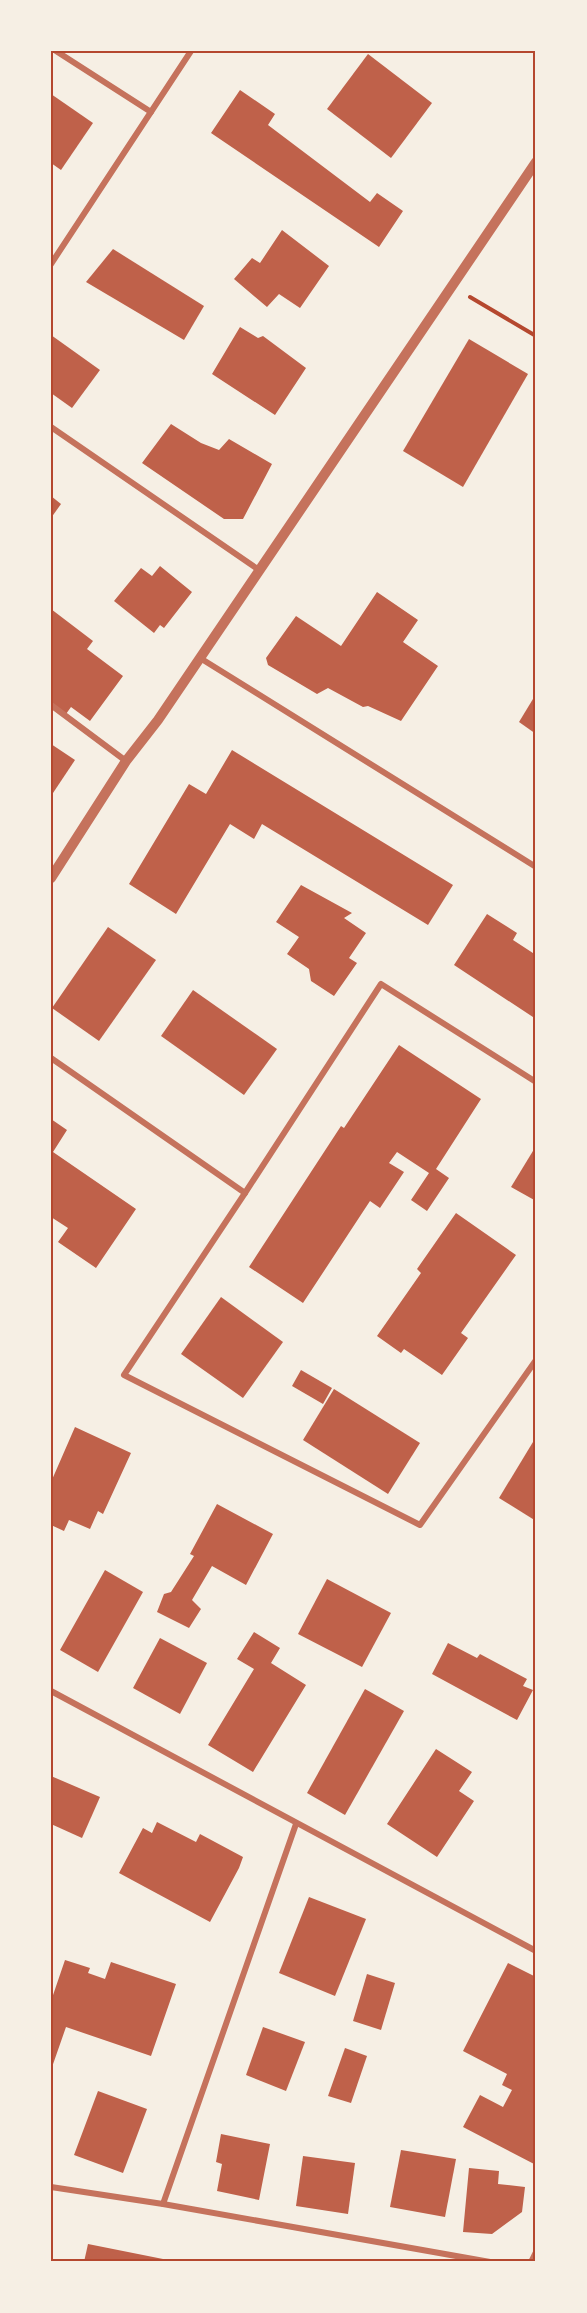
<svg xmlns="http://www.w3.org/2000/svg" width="587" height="2313" viewBox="0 0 587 2313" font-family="'Space Grotesk',sans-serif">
<rect width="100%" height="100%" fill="#f6efe4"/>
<g fill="#bf614a">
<path d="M368 54 432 103 391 158 327 109Z"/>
<path d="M240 90 275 114 268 125 370 202 377 193 403 211 379 247 211 133Z"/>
<path d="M51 94 93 123 61 170 51 163Z"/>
<path d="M282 230 329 266 300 308 279 294 267 307 234 279 252 258 260 263Z"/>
<path d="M113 249 204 306 184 340 86 282Z"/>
<path d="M240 327 258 338 263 336 306 368 275 415 212 374Z"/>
<path d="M51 335 100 370 72 408 51 393Z"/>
<path d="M469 339 528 374 463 487 403 451Z"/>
<path d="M171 424 201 443 219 450 229 439 272 464 243 519H224L142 463Z"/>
<path d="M51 496 61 504 51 518Z"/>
<path d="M160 566 192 592 164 628 160 625 154 633 114 601 141 568 152 576Z"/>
<path d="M377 592 418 620 403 642 438 666 401 721 368 706 363 707 328 688 317 694 268 665 266 658 296 616 341 646Z"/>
<path d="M51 609 93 641 87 649 123 676 90 721 71 707 66 714 51 703Z"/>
<path d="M536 694V734L519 722Z"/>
<path d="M51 744 75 760 51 796Z"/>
<path d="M232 750 453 885 428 925 262 824 254 839 230 824 176 914 129 884 189 784 206 794Z"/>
<path d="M301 885 352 913 344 918 366 933 349 958 357 963 334 996 311 981 309 969 287 954 299 937 276 922Z"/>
<path d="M487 914 517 933 513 940 536 955V1019L454 965Z"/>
<path d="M108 927 156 960 99 1041 52 1008Z"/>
<path d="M193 990 277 1049 244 1095 161 1036Z"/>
<path d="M399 1045 481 1099 436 1169 449 1178 427 1211 411 1200 429 1173 397 1152 389 1163 404 1172 380 1208 370 1201 303 1303 249 1267 341 1126 344 1128Z"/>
<path d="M51 1119 67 1130 53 1152 136 1209 96 1268 58 1242 68 1228 51 1217Z"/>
<path d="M536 1146V1201L511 1187Z"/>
<path d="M456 1213 516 1255 461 1333 468 1338 442 1375 404 1349 401 1353 377 1336 421 1273 417 1269Z"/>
<path d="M221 1297 283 1342 243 1398 181 1354Z"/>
<path d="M301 1370 332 1388 323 1404 292 1386Z"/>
<path d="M334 1389 420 1443 388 1494 303 1440Z"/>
<path d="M75 1427 131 1453 103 1514 98 1511 90 1529 69 1520 64 1531 51 1525V1482Z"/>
<path d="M536 1437V1521L499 1498Z"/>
<path d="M217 1504 273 1534 246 1585 212 1566 192 1600 201 1609 189 1628 157 1612 164 1594 171 1592 194 1556 190 1554Z"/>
<path d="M105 1570 143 1592 98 1672 60 1650Z"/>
<path d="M327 1579 391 1613 362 1667 298 1634Z"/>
<path d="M254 1632 280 1648 271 1663 306 1685 253 1772 208 1745 254 1669 237 1659Z"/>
<path d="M160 1638 207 1663 180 1714 133 1688Z"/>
<path d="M448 1643 477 1658 480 1654 527 1679 523 1686 533 1690 517 1720 432 1674Z"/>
<path d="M365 1689 404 1711 345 1815 307 1793Z"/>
<path d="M436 1749 472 1772 459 1791 474 1801 437 1857 387 1824Z"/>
<path d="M51 1776 100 1797 82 1838 51 1824Z"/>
<path d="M157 1822 196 1842 200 1834 243 1857 239 1868 210 1922 119 1873 143 1828 152 1833Z"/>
<path d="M309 1897 366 1919 335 1996 279 1973Z"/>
<path d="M65 1960 90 1968 88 1973 105 1979 111 1962 176 1984 151 2056 66 2027 51 2070V2001Z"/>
<path d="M508 1963 536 1977V2165L463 2127 480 2095 503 2107 512 2090 502 2085 507 2074 463 2051Z"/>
<path d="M367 1974 395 1983 381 2030 353 2021Z"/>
<path d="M263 2027 305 2042 286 2091 246 2075Z"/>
<path d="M345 2048 367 2056 351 2103 328 2096Z"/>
<path d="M98 2091 147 2109 123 2173 74 2155Z"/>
<path d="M221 2134 270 2144 259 2200 217 2191 222 2164 216 2162Z"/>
<path d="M401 2150 456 2159 445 2217 390 2207Z"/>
<path d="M303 2156 355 2163 348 2214 296 2206Z"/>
<path d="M469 2168 499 2171 498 2184 525 2187 522 2212 492 2234 463 2232Z"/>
<path d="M88 2244 173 2261V2262H84Z"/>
</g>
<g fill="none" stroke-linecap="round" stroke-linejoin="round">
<path stroke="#b5482f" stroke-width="4" d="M470 297 536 336"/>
<g stroke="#c5725c" stroke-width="6">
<path d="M56 51 151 112"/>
<path d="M51 264 191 51"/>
<path d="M51 427 259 570"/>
<path d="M200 658 536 867"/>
<path d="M51 705 126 761"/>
<path d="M51 1058 245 1193 124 1375 420 1525 536 1360"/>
<path d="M245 1193 381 984 536 1082"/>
<path d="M51 1691 536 1951"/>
<path d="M51 2187 163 2204 490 2262"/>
<path d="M163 2204 296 1824"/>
<path d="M531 2262 536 2252"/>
</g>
<path stroke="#c5725c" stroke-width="10" d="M51 878 126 761 158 720 536 162"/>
</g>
<rect width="587" height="2313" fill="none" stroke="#f6efe4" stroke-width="105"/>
<rect x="52" y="52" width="482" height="2208" fill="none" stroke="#b5482f" stroke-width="2"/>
</svg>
